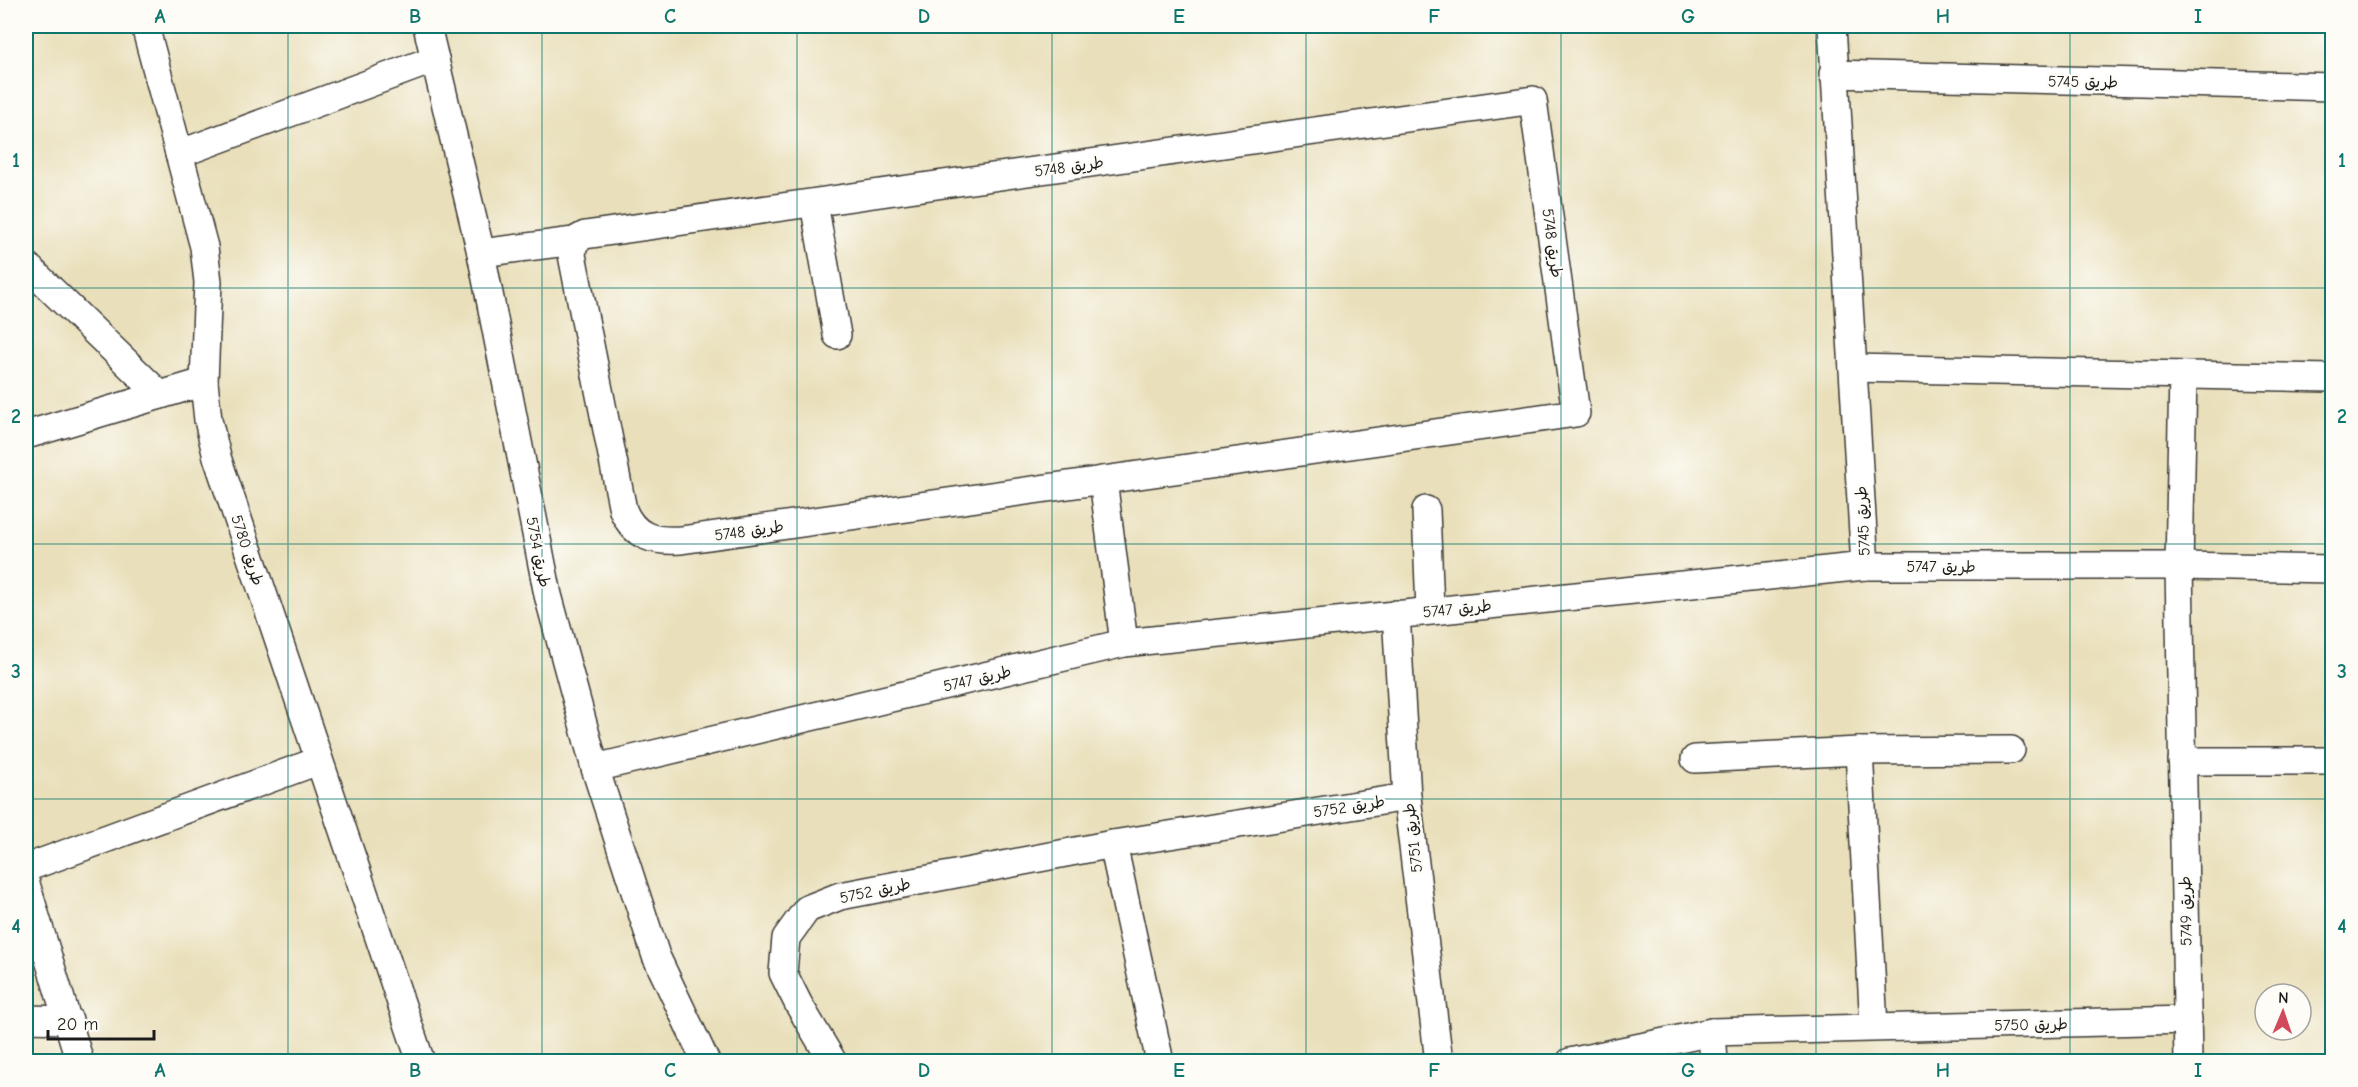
<svg xmlns="http://www.w3.org/2000/svg" width="2358" height="1087" viewBox="0 0 2358 1087" font-family="'Comic Neue','Playpen Sans Arabic',sans-serif">
<rect width="100%" height="100%" fill="#fdfcf7"/>
<filter id="ink" filterUnits="userSpaceOnUse"><feTurbulence type="fractalNoise" baseFrequency=".0167" numOctaves="2"/><feDisplacementMap in="SourceGraphic" scale="12" xChannelSelector="R" yChannelSelector="G"/><feConvolveMatrix kernelMatrix="1 2 1 2 8 2 1 2 1" color-interpolation-filters="sRGB"/></filter>
<filter id="wash" filterUnits="userSpaceOnUse"><feTurbulence type="fractalNoise" baseFrequency=".008" numOctaves="4" result="noise"/><feDisplacementMap in="SourceGraphic" scale="24" xChannelSelector="R" yChannelSelector="G"/><feGaussianBlur stdDeviation="1.35" result="paint"/><feColorMatrix in="noise" values="0 0 0 0 0 0 0 0 0 0 0 0 0 0 0 0 0 1.4 0 .05"/><feComposite in="paint" operator="in"/></filter>
<g filter="url(#wash)">
<rect width="100%" height="100%" fill="#e9dfba"/>
</g>
<g filter="url(#ink)">
<g fill="none" stroke-linecap="round" stroke-linejoin="round">
<g stroke="#3b3934" stroke-width="30">
<g id="minor">
<path d="M145 26 204 247 208 282 204 382 208 420 217 457 421 1062"/>
<path d="M427 26 481 253 548 595 595 768 656 956 706 1062"/>
<path d="M1832 26 1865 566"/>
<path d="M1833 74 2332 87"/>
<path d="M179 154 435 59"/>
<path d="M814 203 837 335"/>
<path d="M481 253 574 241 585 235 1533 100 1576 413 681 540C654 542 634 537 623 510L572 255 574 241"/>
<path d="M26 265 160 395"/>
<path d="M1853 368 2332 378"/>
<path d="M2183 375 2179 566 2188 1062"/>
<path d="M26 435 204 382"/>
<path d="M1103 480 1124 643"/>
<path d="M1426 510 1430 610"/>
<path d="M1396 614 1407 797 1439 1062"/>
<path d="M1859 751 1874 1027"/>
<path d="M1695 759 1859 751 2011 750"/>
<path d="M2182 761H2332"/>
<path d="M595 768 1124 643 1865 566H2179L2332 569"/>
<path d="M1113 844 1160 1062"/>
<path d="M26 868 318 761"/>
<path d="M26 884 80 1062"/>
<path d="M26 1019 69 1020"/>
<path d="M1712 1032 1714 1062"/>
<path d="M833 1062 799 1005 783 973 786 938 807 909 840 896 1113 844 1407 797"/>
<path d="M1570 1062 1712 1032 2188 1020"/>
</g>
</g>
<use href="#minor" stroke="#fff" stroke-width="27"/>
</g>
</g>
<path fill="none" stroke="#0f766e" stroke-width="1.5" stroke-opacity="0.55" d="M288 26V1062M542 26V1062M797 26V1062M1052 26V1062M1306 26V1062M1561 26V1062M1816 26V1062M2070 26V1062M26 288H2332M26 544H2332M26 799H2332"/>
<g text-anchor="middle" stroke-width="5" stroke-linejoin="round" paint-order="stroke">
<g font-size="16" fill="#1c1c1c" stroke="#fdfcf7">
<text transform="translate(2083 81) rotate(1)" y="6">طريق 5745</text>
<text transform="translate(1069 166) rotate(-8)" y="6">طريق 5748</text>
<text transform="translate(1553 243) rotate(82)" y="6">طريق 5748</text>
<text transform="translate(1862 521) rotate(-93)" y="6">طريق 5745</text>
<text transform="translate(749 530) rotate(-8)" y="6">طريق 5748</text>
<text transform="translate(248 550) rotate(72)" y="6">طريق 5780</text>
<text transform="translate(539 552) rotate(79)" y="6">طريق 5754</text>
<text x="1941" y="572">طريق 5747</text>
<text transform="translate(1457 608) rotate(-6)" y="6">طريق 5747</text>
<text transform="translate(977 678) rotate(-13)" y="6">طريق 5747</text>
<text transform="translate(1349 806) rotate(-9)" y="6">طريق 5752</text>
<text transform="translate(1412 838) rotate(-97)" y="6">طريق 5751</text>
<text transform="translate(875 890) rotate(-12)" y="6">طريق 5752</text>
<text transform="translate(2185 911) rotate(-91)" y="6">طريق 5749</text>
<text transform="translate(2031 1024) rotate(-1)" y="6">طريق 5750</text>
</g>
</g>
<rect width="2358" height="1087" fill="none" stroke="#fdfcf7" stroke-width="66"/>
<g transform="translate(2283 1012) rotate(2)"><circle r="28" fill="#fdfcf7" stroke="#a3a29f" stroke-width="1.5"/>
<path d="M0-4.5L10 22L0 15L-10 22Z" fill="#d1495b"/>
<text y="-9" font-size="16" font-weight="bold" text-anchor="middle" fill="#1c1c1c">N</text>
</g>
<path d="M48 1030v9h106v-9" fill="none" stroke="#1c1c1c" stroke-width="3"/>
<text x="57" y="1030" font-size="18" fill="#1c1c1c" stroke="#fdfcf7" stroke-width="4.5" paint-order="stroke">20 m</text>
<rect x="33" y="33" width="2292" height="1021" fill="none" stroke="#0f766e" stroke-width="2"/>
<g font-size="20" text-anchor="middle" font-weight="bold" fill="#0f766e">
<text x="160" y="23">A</text>
<text x="415" y="23">B</text>
<text x="670" y="23">C</text>
<text x="924" y="23">D</text>
<text x="1179" y="23">E</text>
<text x="1434" y="23">F</text>
<text x="1688" y="23">G</text>
<text x="1943" y="23">H</text>
<text x="2198" y="23">I</text>
<text x="16" y="167">1</text>
<text x="2342" y="167">1</text>
<text x="16" y="423">2</text>
<text x="2342" y="423">2</text>
<text x="16" y="678">3</text>
<text x="2342" y="678">3</text>
<text x="16" y="933">4</text>
<text x="2342" y="933">4</text>
<text x="160" y="1077">A</text>
<text x="415" y="1077">B</text>
<text x="670" y="1077">C</text>
<text x="924" y="1077">D</text>
<text x="1179" y="1077">E</text>
<text x="1434" y="1077">F</text>
<text x="1688" y="1077">G</text>
<text x="1943" y="1077">H</text>
<text x="2198" y="1077">I</text>
</g>
</svg>
